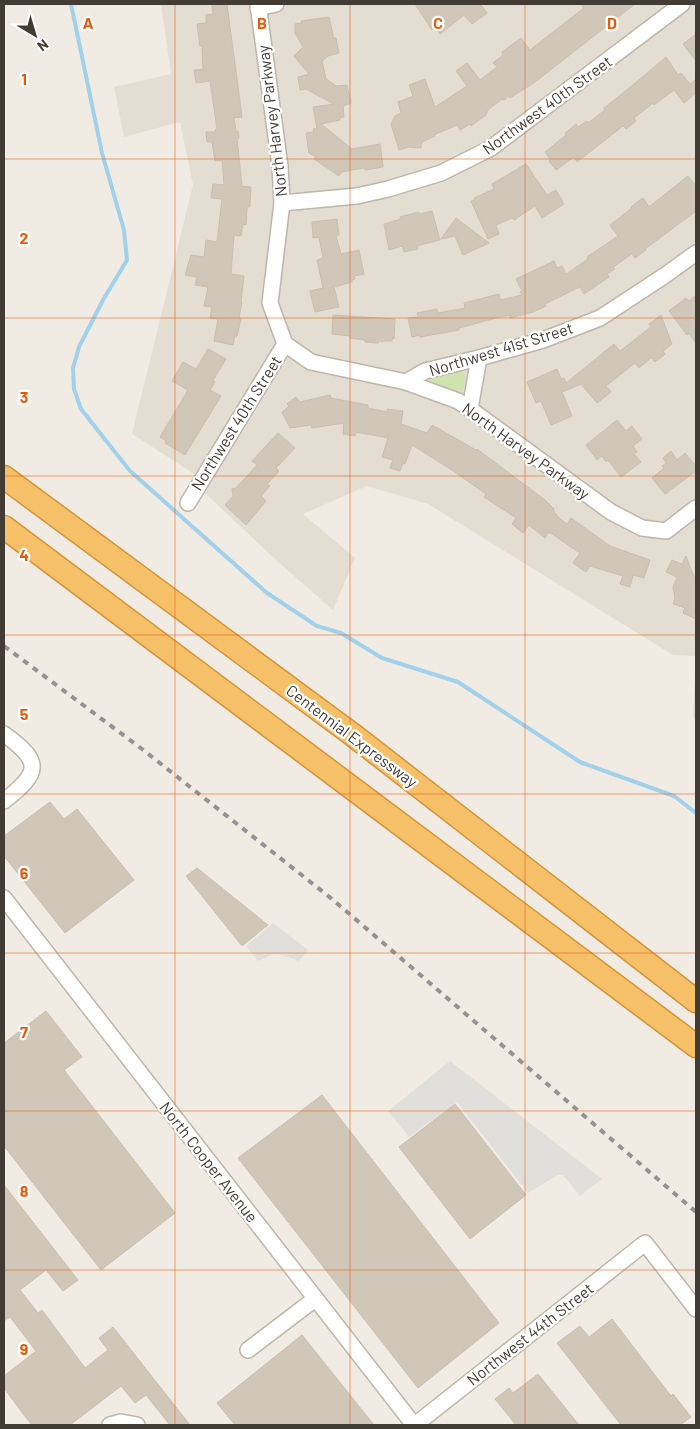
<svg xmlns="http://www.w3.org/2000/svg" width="700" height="1429" viewBox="0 0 700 1429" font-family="Barlow,sans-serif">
<rect width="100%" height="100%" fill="#f1ece3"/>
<path fill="#e4ddd2" d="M161 4H696V722L693 717 696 656 673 655 428 504 367 486 303 514 355 558 333 610 276 560 205 493 210 484 132 434 193 185 180 122 124 137 114 87 171 74Z"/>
<path fill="#cee3ae" d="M458 370 465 375 463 391 459 393 429 380 430 375Z"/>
<g fill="#e1dfdc">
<path d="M273 923 308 950 299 961 282 955 274 954 258 961 246 946Z"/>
<path d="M450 1061 602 1179 580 1196 563 1175H558L528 1193 457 1102 409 1137 388 1111Z"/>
</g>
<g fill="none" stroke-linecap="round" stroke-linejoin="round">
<path stroke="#a2d1eb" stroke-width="4" d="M71 4 102 153 124 230 127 260 103 300 79 347 73 368 74 389 81 409 130 471 267 593 317 626 341 633 382 658 458 682 580 762 674 796 696 813"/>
</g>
<g fill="#d1c7b9" stroke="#ccbead">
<path d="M212 4H227L242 117 234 118 236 131H238L239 138H237L242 186 251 187 250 207H247L246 225 243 224 241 236 234 235 231 274 244 276 241 302H242L239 318 241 319 237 336H235L233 345 214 341 218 319 210 318 212 307 204 306 208 287 195 285 197 277 185 275 191 255 204 257 206 240 217 242 222 199 211 198 213 184 224 185 222 160 215 161 212 142H207L206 132H215V130L217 129 210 81 196 83 194 70 203 69 202 46H200L197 24 206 23V15L213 14Z"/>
<path d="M415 4H480L487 13 472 24 464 15 440 34 435 27 432 30Z"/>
<path d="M581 4H635L535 82 510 98 509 96 504 100 502 99 488 110 486 115 471 126 470 124 460 130 457 125 434 135 435 136 422 142 421 148 409 147 399 150 391 124 395 116 401 113 398 102 413 96 409 85 425 79 435 107 467 86 456 71 467 63 480 80 497 67 493 63 503 55 502 52 521 38 530 50 584 8Z"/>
<path d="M329 17 334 39 336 38 339 53 328 56 322 61 326 79 336 86 347 85 351 103 343 106 344 117 340 118V120L321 124 352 149 380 144 383 167 365 170 364 168 341 172 339 176 314 159 316 157 309 153 306 133 314 132 313 129 317 128 313 107 334 104 306 89 300 90 298 77 309 74 294 56 303 47 295 33V24L302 23 301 21Z"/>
<path d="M696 34V61L683 44Z"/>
<path d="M666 57 678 75 681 73 690 84 696 79V93L684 103 674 90 654 105 653 103 634 118 636 121 626 129 623 126 577 162 574 157 556 170 549 161 551 160 545 152 566 135 565 133 576 124 578 127 587 121 588 123 605 110 604 108 639 80Z"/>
<path d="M526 164 547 195 556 190 564 204 542 218 535 206 514 220 512 218 496 225 499 234 488 239 471 201 475 200 474 198 494 189 492 184Z"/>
<path d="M688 176 696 186V211L645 249 646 250 635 258 632 254 613 267 615 269 607 274 609 277 584 294 580 287 549 302 545 304 546 306 533 312 510 318V315L500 317 459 328V330L420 337V335L412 337 408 318 418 317 417 313 437 309 438 313 465 308 464 303 499 294 500 300 522 295 520 292 522 291 516 279 554 261 557 268 562 266 566 274 588 259 587 257 618 236 610 225 632 208 631 207 643 198 649 207Z"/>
<path d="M432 211 440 240 417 246 418 249 404 252 402 246 389 250 384 224 401 219 400 217 419 212V214Z"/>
<path d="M456 218 489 243 463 255 455 236 441 239Z"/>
<path d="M337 219 339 235 336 236 341 254 359 250 364 274 354 276 355 279 352 280V282L334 287 339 307 315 312 310 291 323 288 317 260 323 258 319 237 313 238 312 222Z"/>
<path d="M696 295V343L689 334 687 335 669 311 686 298 689 301Z"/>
<path d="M333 315 395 319 394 339 392 338V341H384L383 342 378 341V343L365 342V340L350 338V336L332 334Z"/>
<path d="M661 315 672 344 663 351 665 354 655 362 651 358 639 368 635 363 606 386 611 392 597 403 581 384 562 392 572 416 551 425 541 401 536 403 527 382 557 369 561 379 564 378 566 383 614 344 620 351 651 327 649 324Z"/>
<path d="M208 349 226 359 213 380 215 382 210 390 221 396 185 455 165 443 166 441 160 437 188 390 172 381 183 362 196 369Z"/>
<path d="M330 395 331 398 368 405V408L387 412V409L403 411 401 424 427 433 432 425 476 450 477 449 545 500 554 509 553 510 558 517 567 524 571 518 610 546 650 560 644 578 633 575 630 587 620 584 623 576 590 566 586 572 573 563 580 553 549 532 545 538 529 525 523 533 512 524 516 518 484 497 486 494 452 470 412 445 405 464 403 463 400 471 390 468 393 460 382 457 388 438 356 432 355 436 343 434 344 423 312 428 311 425 290 428 282 412 289 406 287 404 296 397 300 402Z"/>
<path d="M617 420 626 431 632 426 642 439 633 446 637 452 634 454 641 462 621 477 608 460 606 462 602 456 597 460 586 445Z"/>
<path d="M278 433 295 448 276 468 279 471 267 484 270 486 261 496 266 501 246 525 225 505 233 496 232 489 236 488 257 465 252 461Z"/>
<path d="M671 451 677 460 685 453 696 466V471L665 494 652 478 664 468 662 466 666 463 663 458Z"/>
<path d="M686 556 696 582V619L683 613 685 608 673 604 675 598 673 587 677 577 666 572 672 560 682 564Z"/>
<path d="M50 802 64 819 77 809 134 880 65 933 4 856V836Z"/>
<path d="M197 868 268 925 242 946 186 876Z"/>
<path d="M46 1011 82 1057 64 1070 175 1213 101 1270 4 1146V1043Z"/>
<path d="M322 1095 499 1323 418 1388 238 1158Z"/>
<path d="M455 1104 526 1195 470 1239 399 1147Z"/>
<path d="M4 1185 78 1280 63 1291 46 1270 20 1290 38 1313 42 1310 85 1368 108 1350 99 1338 113 1327 190 1425H170L146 1395 135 1403 121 1386 70 1425H32L24 1415 4 1388V1376L36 1351 10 1317 4 1321Z"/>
<path d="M612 1319 671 1396 673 1394 691 1417 680 1425H621L557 1343 580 1326 589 1337Z"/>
<path d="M302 1335 374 1425H235L217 1403Z"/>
<path d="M538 1374 579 1425H516L495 1399 509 1388 513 1393Z"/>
</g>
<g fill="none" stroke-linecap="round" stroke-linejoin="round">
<g stroke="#beb6aa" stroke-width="18">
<g id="minor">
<path d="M258 4 280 166 282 203 270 303 285 344 311 362 406 382 458 401 470 409 611 512 642 528 666 531 696 508"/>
<path d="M258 8 276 4"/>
<path d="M282 203 357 196 388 189 441 173 491 148 682 4"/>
<path d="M406 382 425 371 479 358 543 340 600 318 664 276 696 253"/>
<path d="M470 409 479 358"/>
<path d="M188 503 285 344"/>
<path d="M4 734C43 762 40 773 4 801"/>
<path d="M4 898 414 1425"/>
<path d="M248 1350 315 1299"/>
<path d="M110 1425 121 1422 137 1425"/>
<path d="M415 1425 645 1243 696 1309"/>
</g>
</g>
<g stroke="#d4933a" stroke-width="25">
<g id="highway">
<path d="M4 477 353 735 696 1001"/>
<path d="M4 527 696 1046"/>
</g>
</g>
<use href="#minor" stroke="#fff" stroke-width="15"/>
<use href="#highway" stroke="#f6c069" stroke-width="22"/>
<path stroke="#939393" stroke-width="4" stroke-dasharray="6 6" stroke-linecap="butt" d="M4 646 142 749 332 899 696 1212"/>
</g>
<path fill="none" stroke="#e8590c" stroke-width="1" stroke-opacity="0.55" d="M175 4V1425M350 4V1425M525 4V1425M4 159H696M4 318H696M4 476H696M4 635H696M4 794H696M4 953H696M4 1111H696M4 1270H696"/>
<g text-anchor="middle" stroke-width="4.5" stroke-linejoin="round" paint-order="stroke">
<g font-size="16" fill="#423c34" stroke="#fff">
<text transform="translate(547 105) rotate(-36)" y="6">Northwest 40th Street</text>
<text transform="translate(272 121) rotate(-97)" y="6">North Harvey Parkway</text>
<text transform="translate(501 349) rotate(-17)" y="6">Northwest 41st Street</text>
<text transform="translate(236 423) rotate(-58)" y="6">Northwest 40th Street</text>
<text transform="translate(526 451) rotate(36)" y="6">North Harvey Parkway</text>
<text transform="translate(352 736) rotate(37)" y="6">Centennial Expressway</text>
<text transform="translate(209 1162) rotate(52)" y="6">North Cooper Avenue</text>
<text transform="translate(530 1334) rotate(-38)" y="6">Northwest 44th Street</text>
</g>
</g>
<g font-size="16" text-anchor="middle" font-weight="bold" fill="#e8590c" stroke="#fff" stroke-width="4.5" stroke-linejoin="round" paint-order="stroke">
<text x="88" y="29">A</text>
<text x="262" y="29">B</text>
<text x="438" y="29">C</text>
<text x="612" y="29">D</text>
<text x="24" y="85">1</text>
<text x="24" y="244">2</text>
<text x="24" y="403">3</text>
<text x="24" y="561">4</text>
<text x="24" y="720">5</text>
<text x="24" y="879">6</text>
<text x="24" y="1038">7</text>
<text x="24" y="1197">8</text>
<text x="24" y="1355">9</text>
</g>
<rect width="700" height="1429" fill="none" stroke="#423c34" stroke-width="10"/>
<g transform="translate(35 35) rotate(142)" stroke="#ffffff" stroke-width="4" paint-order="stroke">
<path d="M0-4L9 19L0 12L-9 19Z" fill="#423c34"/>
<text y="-8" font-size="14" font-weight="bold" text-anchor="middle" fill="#423c34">N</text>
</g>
</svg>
